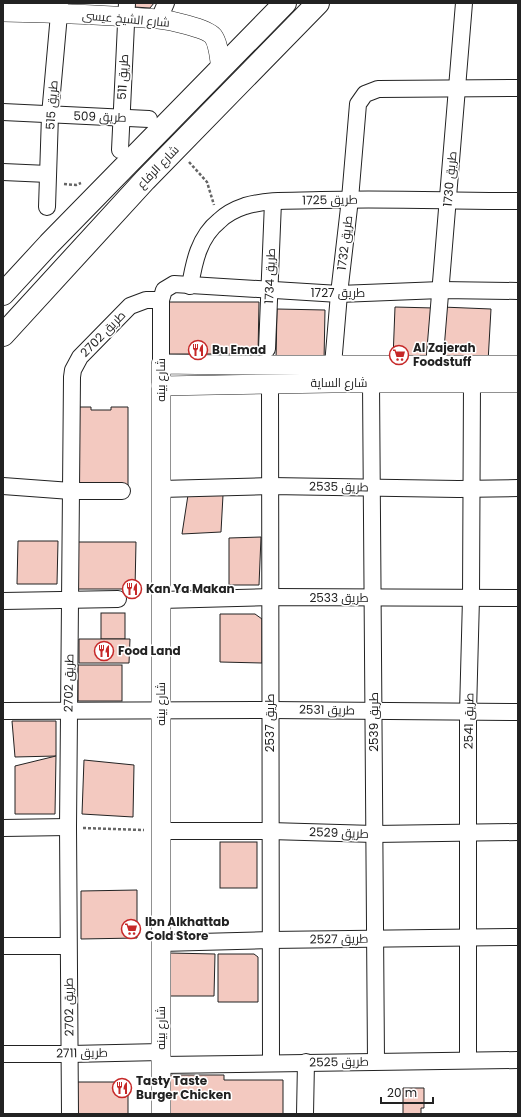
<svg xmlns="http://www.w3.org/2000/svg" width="521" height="1117" viewBox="0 0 521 1117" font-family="Poppins,Cairo,sans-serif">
<rect width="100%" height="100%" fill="#fff"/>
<g fill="#f3c9c0" stroke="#222">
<path d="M134 3H154L150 8 134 7Z"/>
<path d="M168 302H259L258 354H167Z"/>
<path d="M395 307 434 308 432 360 393 359Z"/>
<path d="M442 307 491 309 488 362 438 359Z"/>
<path d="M277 309 325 310 324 361 276 360Z"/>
<path d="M74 407H91V410H111V407H128V487H74Z"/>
<path d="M188 495H223L221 532 182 534Z"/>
<path d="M261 537 259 585H229V538Z"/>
<path d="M18 541H58L57 584H17Z"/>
<path d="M76 542H136L135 589H75Z"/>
<rect x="101" y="613" width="24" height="26"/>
<path d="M220 614H255L262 619V663L220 662Z"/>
<path d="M79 639H130L129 663H79Z"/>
<rect x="78" y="665" width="44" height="36"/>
<path d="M12 721H56V756L15 757Z"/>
<path d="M56 756 55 814H15V766Z"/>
<path d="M84 760 134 765 133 817 82 814Z"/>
<rect x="220" y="842" width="37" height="46"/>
<path d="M137 890V938L81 939V891Z"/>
<path d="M170 953 215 954 214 996H169Z"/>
<path d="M218 954H254L258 957V1002H218Z"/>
<path d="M168 1075H224V1080H283V1114H164Z"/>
<path d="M77 1082H128V1114H76Z"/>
<path d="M403 1088H424V1108H421V1114H403Z"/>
</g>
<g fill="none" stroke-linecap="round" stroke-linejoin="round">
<g stroke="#222" stroke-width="18">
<g id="minor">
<path d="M159 19 166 3"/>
<path d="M3 112 149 119"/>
<path d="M120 150 127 3"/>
<path d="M3 172 48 174"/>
<path d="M47 207 50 115 60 3"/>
<path d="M190 286C194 262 199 237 219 221 226 214 236 209 245 206 269 199 296 201 321 200 386 198 452 201 518 201"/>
<path d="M267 349 273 202"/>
<path d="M435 355 464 3"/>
<path d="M161 364V300L164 290 174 284 339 294 441 290 518 291"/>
<path d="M332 377 339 294 350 199 358 104 365 94 378 89 518 88"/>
<path d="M371 383 376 1061"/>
<path d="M270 384 271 1062"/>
<path d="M3 486 71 491H122"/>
<path d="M161 489 271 486 458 489 518 488"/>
<path d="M161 600 271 597 518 598"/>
<path d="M3 601 118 599"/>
<path d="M3 711 270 710 518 712"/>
<path d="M3 828 68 827"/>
<path d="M161 831H270L374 834 518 832"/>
<path d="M161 943 270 940 518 937"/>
<path d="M3 946H68"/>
<path d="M3 1054H70L161 1052"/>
<path d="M468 1060V712L471 598 472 383"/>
<path d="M161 1065 518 1060"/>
<path d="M70 1114 68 827 72 377 73 370 80 357 130 306 146 300H161"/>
<path d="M305 1114 306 1062"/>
</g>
</g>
<g stroke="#222" stroke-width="20">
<g id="tertiary">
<path d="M3 12C55 13 106 15 158 19 169 20 206 28 213 36 219 44 219 58 221 68"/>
<path d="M161 386 332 383H518"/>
<path d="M161 1114V364L232 365H518"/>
</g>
</g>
<g stroke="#222" stroke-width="24">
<g id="primary">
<path d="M3 294 49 244 285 3"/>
<path d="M3 335 145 180 318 3"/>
</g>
</g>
<g stroke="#646464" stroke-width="2.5" stroke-dasharray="3 2" stroke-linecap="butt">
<path d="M189 162 207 182 214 205"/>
<path d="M64 184 76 185 81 183"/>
<path d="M83 828 144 830"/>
</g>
<use href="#minor" stroke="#fff" stroke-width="16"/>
<use href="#tertiary" stroke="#fff" stroke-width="19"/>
<use href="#primary" stroke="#fff" stroke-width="22"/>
</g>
<defs>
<g id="restaurant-ring" transform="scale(1)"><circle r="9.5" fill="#fff" stroke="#c62828" stroke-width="1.5"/><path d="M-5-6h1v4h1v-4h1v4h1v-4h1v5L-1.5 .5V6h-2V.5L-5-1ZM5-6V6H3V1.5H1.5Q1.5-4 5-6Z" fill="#c62828"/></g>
<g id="supermarket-ring" transform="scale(1)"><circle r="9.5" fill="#fff" stroke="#c62828" stroke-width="1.5"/><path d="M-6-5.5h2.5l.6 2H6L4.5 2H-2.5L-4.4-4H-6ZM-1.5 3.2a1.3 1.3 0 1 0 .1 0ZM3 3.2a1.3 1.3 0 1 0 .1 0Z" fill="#c62828"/></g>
</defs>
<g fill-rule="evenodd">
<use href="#restaurant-ring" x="198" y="350"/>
<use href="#supermarket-ring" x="399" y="355"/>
<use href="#restaurant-ring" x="132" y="589"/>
<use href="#restaurant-ring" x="104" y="651"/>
<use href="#supermarket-ring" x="131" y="929"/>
<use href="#restaurant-ring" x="122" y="1088"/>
</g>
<g text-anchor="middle" stroke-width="3" stroke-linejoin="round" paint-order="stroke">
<g font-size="12" fill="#222" stroke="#fff">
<text transform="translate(126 19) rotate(5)" y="4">شارع الشيخ عيسى</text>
<text transform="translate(123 77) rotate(-87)" y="4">طريق 511</text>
<text transform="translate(52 105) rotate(-86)" y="4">طريق 515</text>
<text transform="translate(100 117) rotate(2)" y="4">طريق 509</text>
<text transform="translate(158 167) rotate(-46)" y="4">شارع الرفاع</text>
<text transform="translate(450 179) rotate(-85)" y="4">طريق 1730</text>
<text transform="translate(330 200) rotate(-1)" y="4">طريق 1725</text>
<text transform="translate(345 243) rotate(-83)" y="4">طريق 1732</text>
<text transform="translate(270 276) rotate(-88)" y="4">طريق 1734</text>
<text x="338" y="297">طريق 1727</text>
<text transform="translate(103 334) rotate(-46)" y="4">طريق 2702</text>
<text transform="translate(161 380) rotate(-90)" y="4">شارع بينه</text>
<text x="339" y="387">شارع الساية</text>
<text transform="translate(339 487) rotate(1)" y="4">طريق 2535</text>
<text x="339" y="602">طريق 2533</text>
<text transform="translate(69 683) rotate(-89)" y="4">طريق 2702</text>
<text transform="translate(161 704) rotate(-90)" y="4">شارع بينه</text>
<text transform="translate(327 710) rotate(1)" y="4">طريق 2531</text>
<text transform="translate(469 721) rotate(-89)" y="4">طريق 2541</text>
<text transform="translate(374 722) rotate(-90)" y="4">طريق 2539</text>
<text transform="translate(270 723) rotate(-90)" y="4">طريق 2537</text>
<text transform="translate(339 833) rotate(2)" y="4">طريق 2529</text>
<text transform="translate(339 939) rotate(-1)" y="4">طريق 2527</text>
<text transform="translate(69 1007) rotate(-91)" y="4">طريق 2702</text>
<text transform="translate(161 1028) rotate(-90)" y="4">شارع بينه</text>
<text transform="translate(82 1053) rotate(-1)" y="4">طريق 2711</text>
<text transform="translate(339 1062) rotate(-1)" y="4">طريق 2525</text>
</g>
<g font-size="12" font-weight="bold" fill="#222" stroke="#fff" text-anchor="start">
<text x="413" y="352">Al Zajerah<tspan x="413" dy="14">Foodstuff</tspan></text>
<text x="212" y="354">Bu Emad</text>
<text x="146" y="593">Kan Ya Makan</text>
<text x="118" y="655">Food Land</text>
<text x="145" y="926">Ibn Alkhattab<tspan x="145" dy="14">Cold Store</tspan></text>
<text x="136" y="1085">Tasty Taste<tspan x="136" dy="14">Burger Chicken</tspan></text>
</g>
</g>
<rect width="521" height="1117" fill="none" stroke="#222222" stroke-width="8"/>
<path d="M381 1097v6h52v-6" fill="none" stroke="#222222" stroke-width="2"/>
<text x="387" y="1097" font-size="12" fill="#222222" stroke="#ffffff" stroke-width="3" paint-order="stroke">20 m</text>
</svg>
